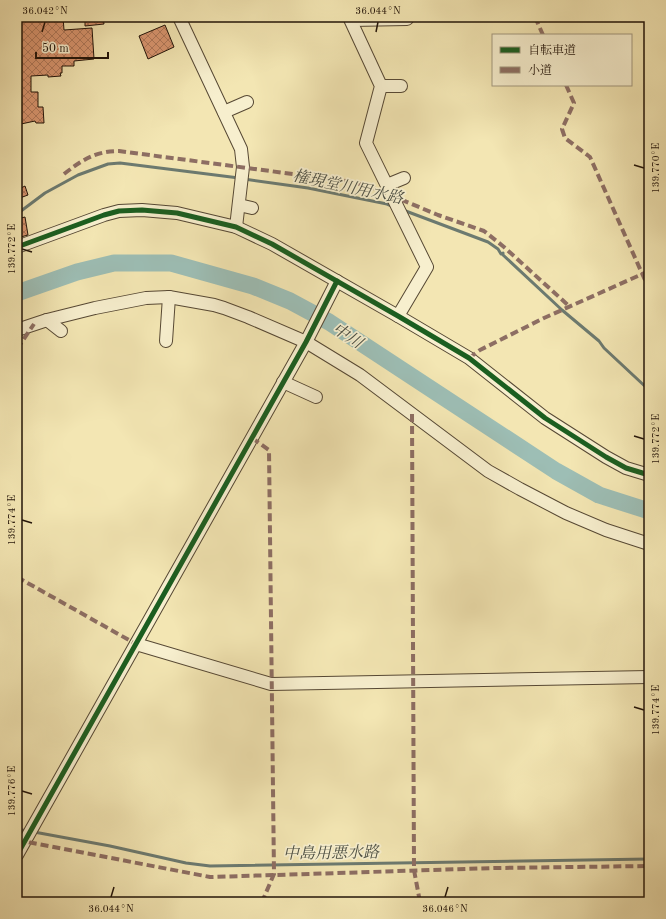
<svg xmlns="http://www.w3.org/2000/svg" width="666" height="919" viewBox="0 0 666 919" font-family="'Old Standard TT','Noto Serif JP',serif">
<defs>
<pattern id="building-cross-hatch" width="8" height="8" patternUnits="userSpaceOnUse"><rect width="8" height="8" fill="#d8956f"/><path d="M0 0l8 8M0 8l8-8" fill="none" stroke="#af7859"/></pattern>
</defs>
<rect width="100%" height="100%" fill="#f3e6b3"/>
<filter id="stains"><feTurbulence type="fractalNoise" baseFrequency=".005" numOctaves="4"/><feColorMatrix values="0 0 0 0 .2 0 0 0 0 .09 0 0 0 0 .02 0 0 0 .5 -.17"/></filter>
<radialGradient id="worn" r=".72"><stop offset=".6" stop-color="#630" stop-opacity="0"/><stop offset="1" stop-color="#630" stop-opacity=".3"/></radialGradient>
<g fill="none" stroke-linecap="round" stroke-linejoin="round">
<g stroke="#6c7a70" stroke-width="3">
<path d="M244 179 308 188 387 204 394 207"/>
<path d="M403 210 488 242 498 249 501 254 503 253V255L562 310 599 341 604 348 649 390"/>
<path d="M17 214 45 193 78 175 108 164 120 163 239 178"/>
<path d="M17 829 27 831"/>
<path d="M34 832 110 846 186 863 210 866 649 859"/>
</g>
<path stroke="#9dbeb5" stroke-width="17" d="M17 293 77 272 114 263H171L253 286 290 301 329 322 556 471 599 495 649 511"/>
</g>
<g fill="url(#building-cross-hatch)" stroke="#221409">
<path d="M21 17H63L64 30 92 28 94 59 74 61V66H62V73H60L61 76 48 77V75L31 76V92H38V107H43L44 123H36L35 121 21 124H17V115H21V82H19V75H17V25L22 23Z"/>
<path d="M85 17H103L104 24 85 26Z"/>
<path d="M165 25 174 47 148 59 139 36Z"/>
<path d="M25 186 28 195 17 199V190Z"/>
<path d="M25 217 28 235 17 238V219Z"/>
</g>
<g fill="none" stroke-linecap="round" stroke-linejoin="round">
<g stroke="#564834" stroke-width="14">
<g id="minor">
<path d="M179 17 241 149 243 167 236 227"/>
<path d="M349 17 381 86 366 143 427 267 398 316"/>
<path d="M351 20 407 19"/>
<path d="M381 86H401"/>
<path d="M224 112 247 102"/>
<path d="M387 185 404 178"/>
<path d="M239 205 252 208"/>
<path d="M17 247 104 215 119 211 142 210 177 213 236 227 272 244 398 316 469 358 545 418 606 457 626 468 649 475"/>
<path d="M47 320 61 331"/>
<path d="M17 330 47 320 95 308 146 298 169 297 214 305 224 308 248 317 306 342 360 375 488 471 520 489 566 513 606 530 649 544"/>
<path d="M166 341 169 297"/>
<path d="M283 382 316 397"/>
<path d="M136 644 271 684 649 677"/>
<path d="M17 855 306 342 337 281"/>
</g>
</g>
<use href="#minor" stroke="#f7efce" stroke-width="12"/>
<g stroke="#8d6e63" stroke-width="4" stroke-dasharray="8 4" stroke-linecap="butt">
<path d="M535 17 543 35"/>
<path d="M566 85 574 103 562 129 565 138 590 157 649 289"/>
<path d="M64 174C82 160 96 151 119 151L353 182 376 189 438 215 484 231 504 247 569 306"/>
<path d="M17 349 34 324"/>
<path d="M469 358 480 350 544 318 649 271"/>
<path d="M412 414 414 870 420 902"/>
<path d="M252 438 269 450 274 874 262 902"/>
<path d="M17 577 136 644"/>
<path d="M17 840 210 877 497 868 649 866"/>
</g>
<g stroke="#f7efce" stroke-width="8">
<g id="cycleway">
<path d="M17 247 104 215 119 211 142 210 177 213 236 227 272 244 398 316 469 358 545 418 606 457 626 468 649 475"/>
<path d="M17 855 306 342 337 281"/>
</g>
</g>
<use href="#cycleway" stroke="#1b5e20" stroke-width="5"/>
</g>
<path fill="none" stroke="#221409" stroke-width="1.5" d="M42 32 45 22M376 32 378 22M634 165 644 168M22 249 32 252M634 436 644 439M22 520 32 523M634 707 644 710M22 791 32 794M111 897 114 887M445 897 448 887"/>
<g text-anchor="middle" stroke-width="3.5" stroke-linejoin="round" paint-order="stroke">
<g font-size="16" font-style="italic" fill="#4d5045" stroke="#f7efce">
<text transform="translate(348 186) rotate(12)" y="6">権現堂川用水路</text>
<text transform="translate(348 335) rotate(33)" y="6">中川</text>
<text transform="translate(331 852) rotate(-1)" y="6">中島用悪水路</text>
</g>
</g>
<rect width="666" height="919" fill="none" stroke="#f3e6b3" stroke-width="44"/>
<rect x="492" y="34" width="140" height="52" fill="#f7efce" stroke="#a2977f"/>
<rect x="500" y="47" width="20" height="6" fill="#1b5e20" stroke="#a2977f"/>
<text x="528" y="54" font-size="12" fill="#221409">自転車道</text>
<rect x="500" y="67" width="20" height="6" fill="#8d6e63" stroke="#a2977f"/>
<text x="528" y="74" font-size="12" fill="#221409">小道</text>
<path d="M36 52v6h72v-6" fill="none" stroke="#221409" stroke-width="2"/>
<text x="42" y="52" font-size="12" fill="#221409" stroke="#f7efce" stroke-width="3" paint-order="stroke">50 m</text>
<rect x="22" y="22" width="622" height="875" fill="none" stroke="#221409" stroke-width="1.5"/>
<g font-size="10" text-anchor="middle" fill="#221409">
<text x="45" y="14">36.042°N</text>
<text x="378" y="14">36.044°N</text>
<text transform="translate(655 168) rotate(-90)" y="4">139.770°E</text>
<text transform="translate(11 249) rotate(-90)" y="4">139.772°E</text>
<text transform="translate(655 439) rotate(-90)" y="4">139.772°E</text>
<text transform="translate(11 520) rotate(-90)" y="4">139.774°E</text>
<text transform="translate(655 710) rotate(-90)" y="4">139.774°E</text>
<text transform="translate(11 791) rotate(-90)" y="4">139.776°E</text>
<text x="111" y="912">36.044°N</text>
<text x="445" y="912">36.046°N</text>
</g>
<rect width="100%" height="100%" filter="url(#stains)"/>
<rect width="100%" height="100%" fill="url(#worn)"/>
</svg>
